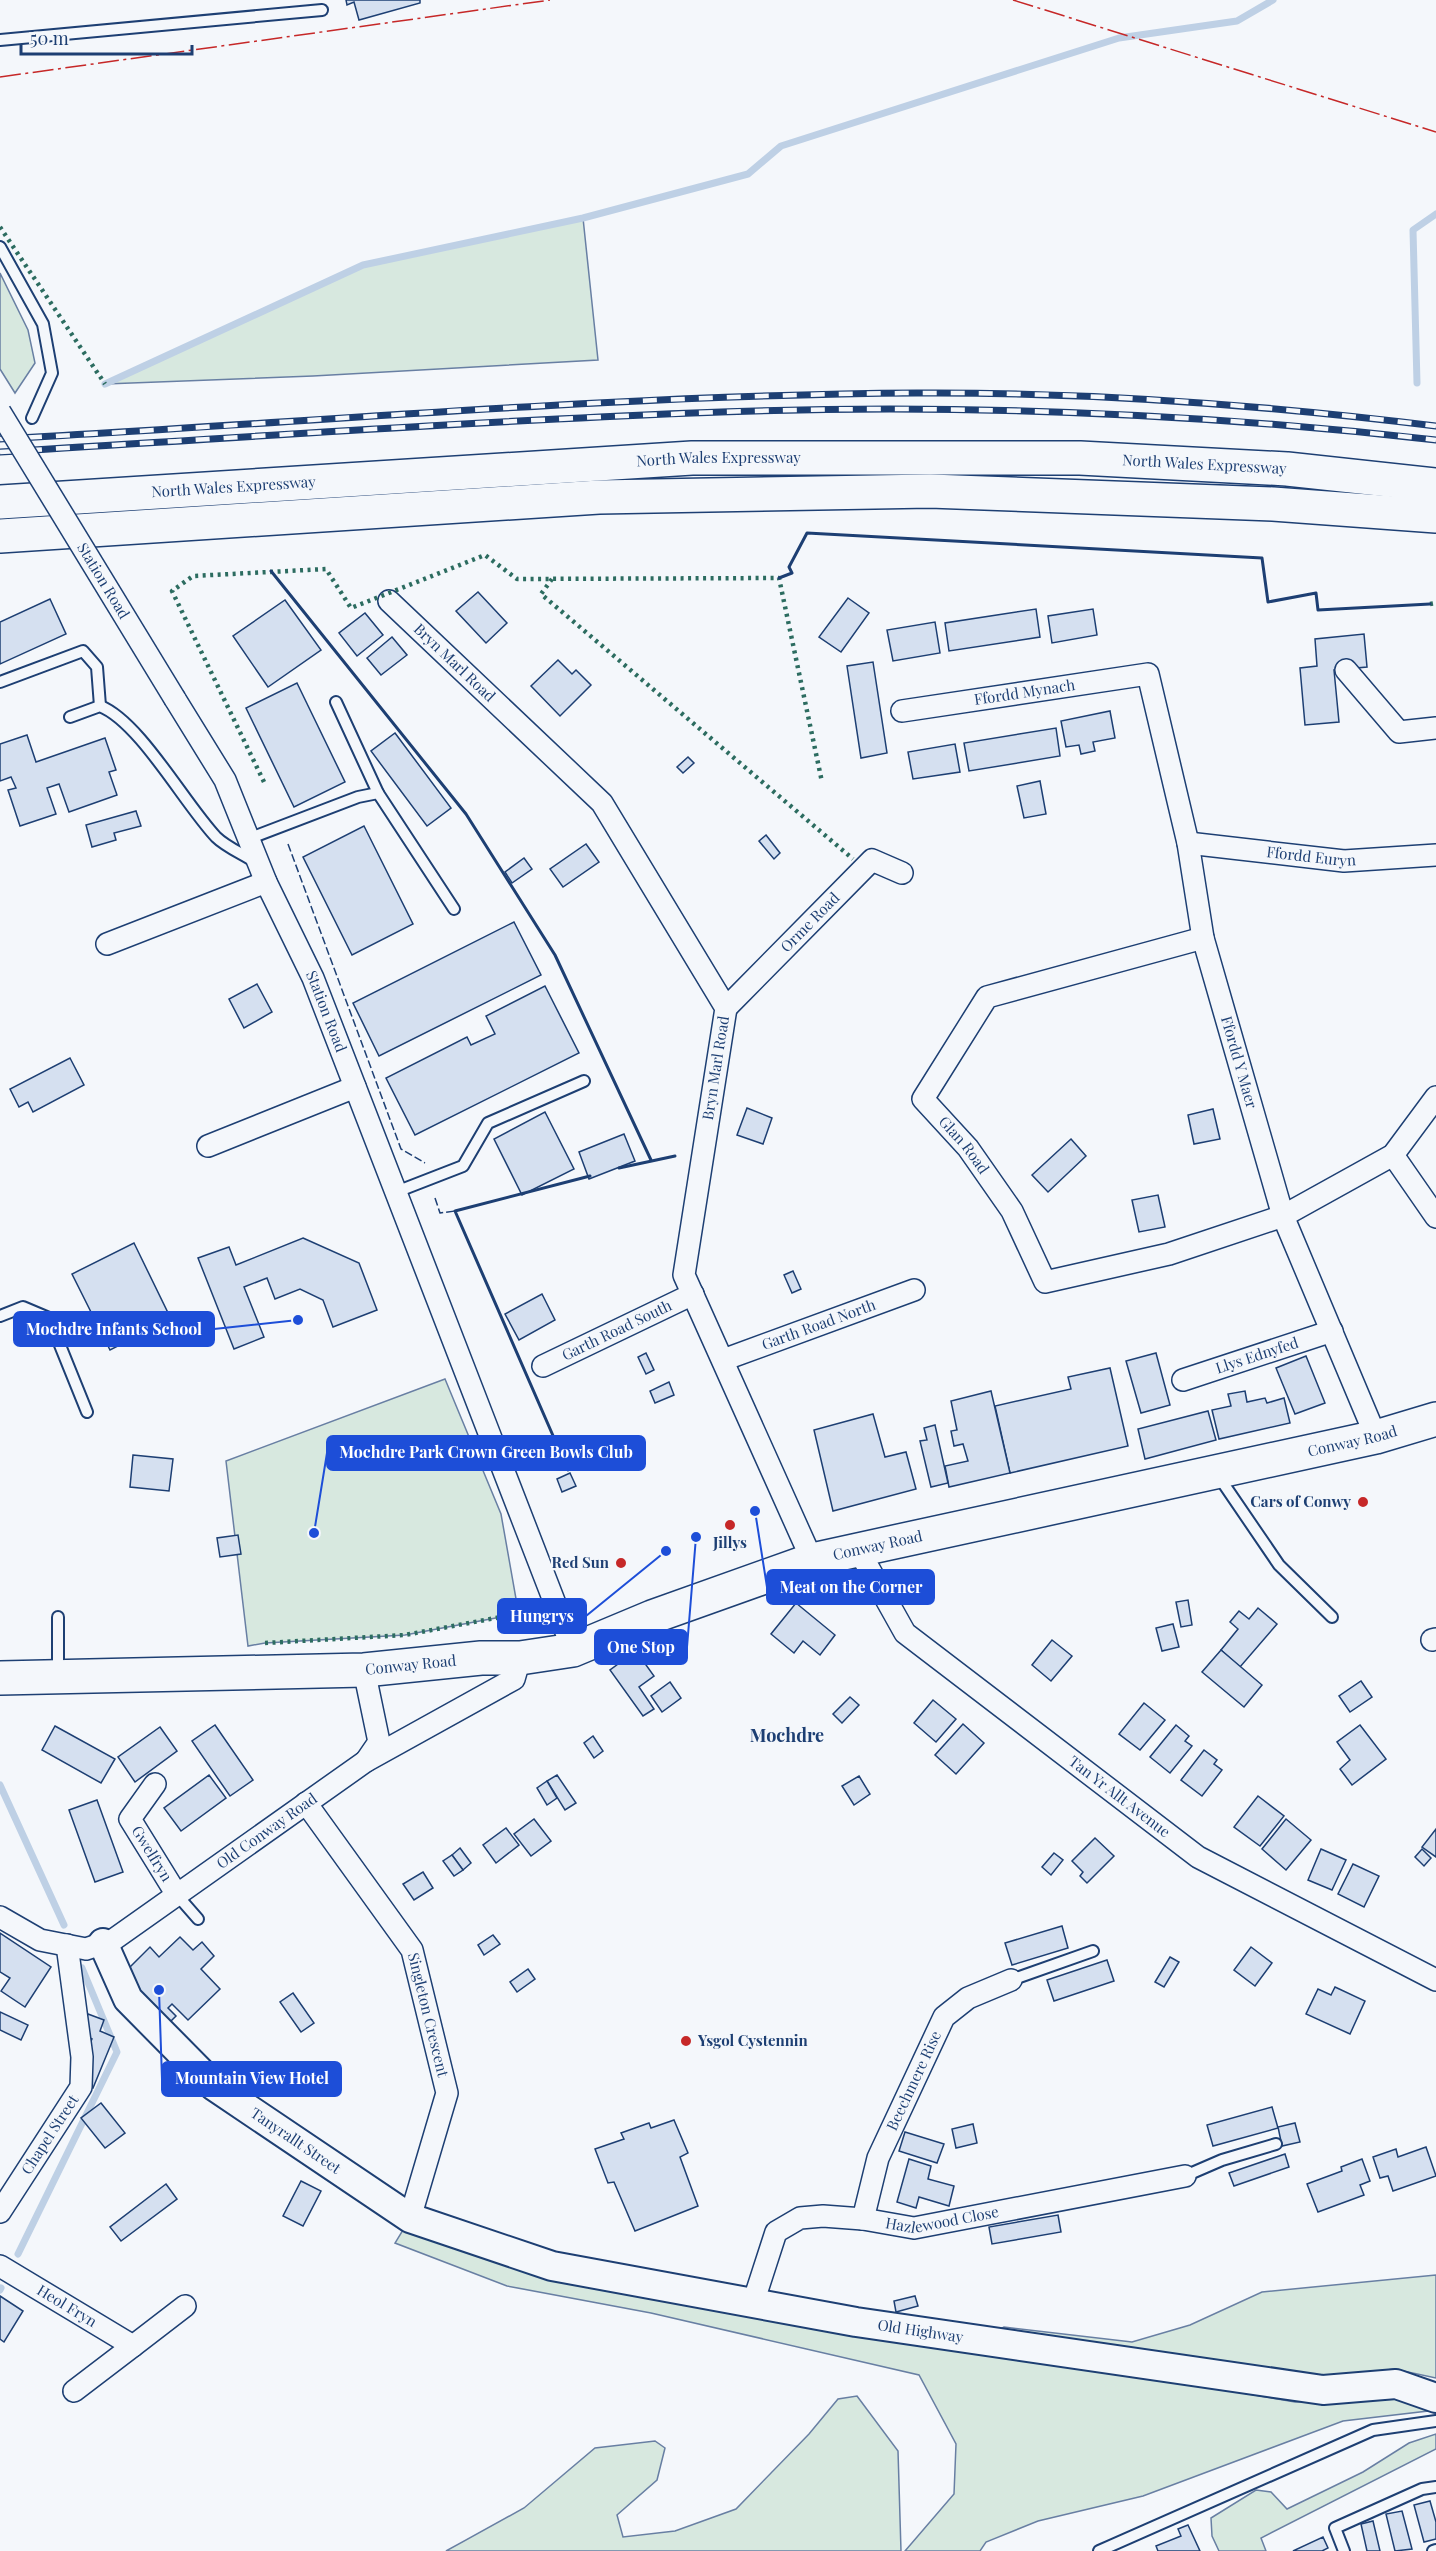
<svg xmlns="http://www.w3.org/2000/svg" width="1436" height="2551" viewBox="0 0 1436 2551" font-family="'Playfair Display',serif">
<rect width="100%" height="100%" fill="#f4f7fb"/>
<g fill="#d7e8df" stroke="#687fa3" stroke-width="1.5">
<path d="M583 218 598 360 313 376 105 384 363 265Z"/>
<path d="M0 273 28 330 35 363 15 393 0 369Z"/>
<path d="M445 1379 501 1514 518 1610 501 1617 405 1635 265 1643 248 1646 226 1461Z"/>
<path d="M406 2225 979 2348 1295 2402 1393 2397 1430 2405 1428 2411 1343 2421 1143 2496 1038 2521 986 2542 980 2551H905L954 2494 956 2444 919 2375 651 2313 507 2286 395 2243Z"/>
<path d="M1436 2275V2378L1394 2369 1319 2379 994 2332 1004 2327 1132 2342 1190 2325 1262 2292Z"/>
<path d="M857 2396 898 2451 901 2551H446L524 2508 595 2448 655 2441 665 2448 657 2480 617 2515 623 2537 675 2531 736 2509 809 2434 838 2399Z"/>
<path d="M1436 2434V2449L1261 2538 1266 2551H1219L1212 2536 1211 2518 1256 2490 1271 2492 1287 2509 1363 2472 1409 2443Z"/>
</g>
<g fill="none" stroke-linecap="round" stroke-linejoin="round">
<g stroke="#bed0e5" stroke-width="7">
<path d="M1417 383 1413 230 1436 214"/>
<path d="M105 384 363 265 583 218 748 174 781 146 1119 38 1237 21 1273 0"/>
<path d="M0 1785 64 1925"/>
<path d="M18 2254 117 2052 82 1968"/>
<path d="M0 2290 1 2288"/>
</g>
</g>
<g fill="#d5e0f0" stroke="#1d3f73" stroke-width="1.5">
<path d="M346 0H420V3L359 20 354 2 347 5Z"/>
<path d="M478 592 507 623 486 643 456 611Z"/>
<path d="M848 598 869 613 841 652 819 637Z"/>
<path d="M50 599 66 634 0 664V622Z"/>
<path d="M285 600 321 650 268 687 233 636Z"/>
<path d="M1036 609 1040 637 949 651 945 623Z"/>
<path d="M1093 609 1097 635 1052 643 1048 616Z"/>
<path d="M365 613 383 635 357 656 339 633Z"/>
<path d="M935 622 940 653 893 661 887 630Z"/>
<path d="M1364 634 1367 667 1334 670 1339 722 1305 725 1300 668 1317 666 1315 639Z"/>
<path d="M392 637 407 655 381 675 367 658Z"/>
<path d="M558 660 572 674 576 670 591 685 560 716 531 686Z"/>
<path d="M873 662 887 753 861 758 847 666Z"/>
<path d="M297 683 345 782 294 807 246 708Z"/>
<path d="M1110 711 1115 738 1093 742 1095 751 1081 754 1079 745 1066 747 1061 721Z"/>
<path d="M1056 728 1060 756 969 771 964 743Z"/>
<path d="M395 733 451 808 427 826 371 751Z"/>
<path d="M27 735 36 762 105 738 116 770 109 772 117 795 69 812 59 784 47 788 56 814 20 826 8 790 16 788 11 777 0 781V744Z"/>
<path d="M955 744 960 772 913 779 908 752Z"/>
<path d="M688 757 694 763 683 773 677 767Z"/>
<path d="M1040 781 1046 814 1024 818 1017 786Z"/>
<path d="M136 811 141 826 114 833 116 840 92 847 86 825Z"/>
<path d="M364 826 413 924 352 955 303 857Z"/>
<path d="M766 835 780 853 774 859 759 841Z"/>
<path d="M586 844 599 862 563 887 550 869Z"/>
<path d="M524 858 532 869 512 883 505 872Z"/>
<path d="M514 922 541 975 379 1056 353 1003Z"/>
<path d="M257 984 272 1012 244 1028 229 999Z"/>
<path d="M545 986 579 1053 415 1135 386 1078 467 1037 471 1045 495 1034 486 1016Z"/>
<path d="M70 1058 84 1085 33 1112 28 1102 19 1107 10 1089Z"/>
<path d="M747 1108 772 1118 763 1144 737 1135Z"/>
<path d="M1213 1109 1220 1139 1194 1144 1188 1115Z"/>
<path d="M545 1112 574 1169 522 1195 494 1139Z"/>
<path d="M624 1134 635 1161 589 1179 579 1152Z"/>
<path d="M1071 1139 1086 1156 1048 1192 1032 1175Z"/>
<path d="M1158 1195 1165 1227 1139 1232 1132 1200Z"/>
<path d="M303 1238 359 1263 377 1310 333 1327 323 1300 300 1289 275 1299 267 1278 244 1287 264 1337 234 1349 198 1258 229 1247 236 1265Z"/>
<path d="M134 1243 171 1319 110 1350 72 1274Z"/>
<path d="M793 1271 801 1289 792 1293 784 1275Z"/>
<path d="M542 1294 555 1320 519 1340 505 1314Z"/>
<path d="M646 1353 654 1370 646 1374 638 1357Z"/>
<path d="M1156 1353 1170 1405 1141 1413 1126 1361Z"/>
<path d="M1306 1356 1325 1403 1295 1414 1276 1368Z"/>
<path d="M1110 1368 1128 1446 1010 1473 995 1406 1071 1389 1068 1377Z"/>
<path d="M669 1382 674 1395 655 1403 650 1391Z"/>
<path d="M991 1391 1010 1473 949 1487 945 1466 968 1461 963 1444 954 1446 951 1431 957 1430 951 1401Z"/>
<path d="M1245 1391 1247 1402 1265 1398 1267 1403 1284 1398 1290 1423 1219 1439 1212 1410 1231 1406 1228 1394Z"/>
<path d="M1208 1411 1216 1440 1145 1459 1138 1429Z"/>
<path d="M873 1414 885 1457 906 1452 916 1489 833 1511 814 1430Z"/>
<path d="M935 1425 948 1483 931 1487 920 1441 927 1440 924 1428Z"/>
<path d="M133 1455 173 1459 169 1491 130 1487Z"/>
<path d="M570 1473 576 1486 562 1492 557 1479Z"/>
<path d="M238 1535 241 1554 220 1557 217 1538Z"/>
<path d="M1188 1600 1192 1625 1181 1627 1176 1602Z"/>
<path d="M796 1603 835 1635 820 1655 803 1641 794 1653 771 1634Z"/>
<path d="M1258 1608 1277 1624 1240 1667 1221 1650 1238 1629 1230 1622 1239 1611 1249 1619Z"/>
<path d="M1173 1624 1179 1647 1162 1651 1156 1628Z"/>
<path d="M1052 1640 1072 1656 1051 1681 1032 1665Z"/>
<path d="M1221 1650 1262 1685 1244 1707 1202 1672Z"/>
<path d="M636 1651 654 1676 639 1687 654 1709 643 1716 610 1670Z"/>
<path d="M1361 1681 1372 1697 1350 1712 1339 1696Z"/>
<path d="M670 1682 681 1698 662 1712 651 1696Z"/>
<path d="M850 1697 859 1705 842 1723 833 1714Z"/>
<path d="M933 1700 956 1719 936 1742 914 1723Z"/>
<path d="M1144 1703 1165 1720 1140 1750 1119 1734Z"/>
<path d="M963 1724 984 1743 956 1774 935 1755Z"/>
<path d="M215 1725 253 1780 230 1796 192 1741Z"/>
<path d="M1176 1725 1189 1736 1185 1741 1192 1746 1170 1773 1150 1757Z"/>
<path d="M1360 1725 1386 1759 1352 1785 1340 1769 1350 1760 1337 1742Z"/>
<path d="M55 1726 115 1759 101 1783 42 1750Z"/>
<path d="M160 1727 177 1751 135 1782 118 1757Z"/>
<path d="M593 1736 603 1751 594 1758 584 1743Z"/>
<path d="M1204 1750 1217 1760 1214 1764 1222 1770 1202 1796 1181 1780Z"/>
<path d="M209 1775 226 1798 181 1831 164 1808Z"/>
<path d="M557 1775 576 1803 565 1810 547 1781Z"/>
<path d="M859 1776 870 1794 854 1805 842 1786Z"/>
<path d="M547 1781 557 1798 547 1805 537 1788Z"/>
<path d="M1258 1796 1284 1816 1260 1846 1234 1827Z"/>
<path d="M97 1800 123 1872 95 1882 69 1810Z"/>
<path d="M534 1819 551 1841 531 1856 514 1834Z"/>
<path d="M1286 1819 1311 1840 1286 1870 1262 1849Z"/>
<path d="M506 1828 519 1845 496 1863 483 1845Z"/>
<path d="M1436 1829V1857L1422 1847Z"/>
<path d="M1095 1838 1114 1856 1087 1883 1080 1876 1083 1872 1072 1861Z"/>
<path d="M460 1848 471 1863 463 1870 452 1855Z"/>
<path d="M1321 1849 1346 1860 1332 1890 1308 1880Z"/>
<path d="M1422 1849 1431 1858 1424 1866 1415 1857Z"/>
<path d="M1054 1853 1063 1860 1051 1875 1042 1867Z"/>
<path d="M452 1855 463 1870 454 1876 443 1861Z"/>
<path d="M1353 1864 1379 1876 1364 1907 1338 1894Z"/>
<path d="M423 1872 433 1888 414 1900 403 1884Z"/>
<path d="M1062 1926 1068 1948 1012 1965 1005 1943Z"/>
<path d="M0 1933 51 1967 25 2007 1 1991 10 1978 0 1972Z"/>
<path d="M493 1935 500 1944 484 1955 478 1945Z"/>
<path d="M180 1937 193 1950 202 1942 214 1956 201 1969 220 1989 188 2020 172 2004 168 2008 176 2016 168 2024 122 1975 150 1947 159 1957Z"/>
<path d="M1251 1947 1272 1963 1255 1986 1234 1970Z"/>
<path d="M1170 1957 1179 1962 1164 1987 1155 1982Z"/>
<path d="M1107 1960 1114 1981 1054 2001 1047 1980Z"/>
<path d="M528 1969 535 1979 517 1992 510 1982Z"/>
<path d="M1335 1987 1365 2001 1350 2034 1306 2014 1318 1989 1331 1995Z"/>
<path d="M293 1993 314 2023 301 2032 280 2002Z"/>
<path d="M0 2012 28 2025 21 2040 0 2030Z"/>
<path d="M88 2014 104 2020 100 2031 114 2037 93 2088 74 2080 92 2039 80 2034Z"/>
<path d="M101 2103 125 2133 105 2148 81 2118Z"/>
<path d="M1272 2107 1278 2128 1213 2146 1207 2125Z"/>
<path d="M674 2120 688 2153 680 2157 698 2206 635 2231 614 2182 608 2183 595 2149 624 2139 621 2133 649 2123 651 2128Z"/>
<path d="M1295 2123 1300 2142 1282 2146 1278 2127Z"/>
<path d="M973 2124 977 2143 956 2148 952 2129Z"/>
<path d="M905 2132 944 2144 937 2163 899 2151Z"/>
<path d="M1426 2147 1436 2176 1393 2191 1388 2176 1380 2178 1373 2157 1396 2149 1398 2157Z"/>
<path d="M1285 2154 1289 2167 1234 2186 1229 2173Z"/>
<path d="M909 2159 931 2166 928 2179 954 2186 949 2206 919 2197 916 2208 897 2202Z"/>
<path d="M1362 2159 1370 2181 1360 2185 1364 2195 1318 2212 1307 2184 1342 2171 1341 2167Z"/>
<path d="M301 2181 321 2191 303 2226 283 2216Z"/>
<path d="M166 2184 177 2199 121 2241 110 2227Z"/>
<path d="M1058 2215 1061 2232 992 2244 989 2227Z"/>
<path d="M0 2296 23 2311 4 2342 0 2339Z"/>
<path d="M915 2296 918 2306 896 2312 894 2301Z"/>
<path d="M1430 2501 1436 2522V2539L1424 2542 1414 2505Z"/>
<path d="M1402 2511 1412 2549 1395 2551 1386 2514Z"/>
<path d="M1373 2521 1380 2551H1367L1361 2524Z"/>
<path d="M1188 2525 1200 2551H1158L1156 2546 1181 2536 1178 2529Z"/>
<path d="M1323 2537 1328 2548 1322 2551H1293Z"/>
</g>
<g fill="none" stroke-linecap="round" stroke-linejoin="round">
<g stroke="#1d3f73" stroke-width="14">
<g id="lane">
<path d="M0 40 322 10"/>
<path d="M0 247 43 324 52 373 32 418"/>
<path d="M0 682 83 651 97 667 100 706"/>
<path d="M336 702 378 793"/>
<path d="M70 717 100 706C140 722 184 803 216 837 226 847 243 854 255 862"/>
<path d="M248 839 358 797 378 793 454 909"/>
<path d="M396 1192 463 1166 488 1123 584 1081"/>
<path d="M0 1316 23 1307 49 1318 87 1412"/>
<path d="M1219 1477 1279 1565 1332 1617"/>
<path d="M58 1617V1673"/>
<path d="M177 1895 198 1919"/>
<path d="M1011 1980 1093 1951"/>
<path d="M1185 2176 1222 2160 1276 2144"/>
<path d="M1099 2551 1373 2430 1436 2421"/>
<path d="M1344 2551 1335 2528 1422 2489 1436 2487"/>
<path d="M1433 2551 1436 2550"/>
</g>
</g>
<g stroke="#1d3f73" stroke-width="24">
<g id="street">
<path id="s1" d="M389 601 602 803 726 1008 684 1275 812 1560"/>
<path d="M1346 670 1399 732 1436 728"/>
<path id="s2" d="M175 699 225 780 266 882 313 978 573 1650"/>
<path id="s3" d="M902 711 1148 674 1188 843 1203 938 1283 1216 1376 1437"/>
<path id="s4" d="M1188 843 1344 861 1436 855"/>
<path id="s5" d="M1203 938 987 997 923 1099 968 1148 1012 1211 1045 1282 1169 1254 1283 1216 1393 1155 1436 1097"/>
<path d="M107 944 266 882"/>
<path id="s6" d="M726 1008 872 860 902 873"/>
<path d="M208 1146 355 1087"/>
<path d="M1393 1155 1436 1217"/>
<path id="s7" d="M723 1360 914 1290"/>
<path id="s8" d="M543 1366 693 1294"/>
<path id="s9" d="M1183 1380 1332 1331"/>
<path id="s10" d="M858 1549 905 1633 1198 1857 1436 1980"/>
<path d="M1432 1640 1436 1639"/>
<path d="M364 1670 379 1742 366 1761"/>
<path id="s11" d="M155 1784 130 1819 177 1895"/>
<path id="s12" d="M306 1803 412 1950 447 2093 410 2218"/>
<path id="s13" d="M0 1917 40 1940 86 1949 113 1940 366 1761 514 1679 520 1658"/>
<path id="s14" d="M0 2212 81 2087 82 2057 67 1945"/>
<path id="s15" d="M863 2219 878 2158 944 2017 968 1998 1011 1980"/>
<path id="s16" d="M0 2266 133 2346 185 2306"/>
<path id="s17" d="M753 2303 776 2232 800 2218 823 2216 863 2219 914 2228 1185 2176"/>
<path d="M74 2391 133 2346"/>
</g>
</g>
<g stroke="#1d3f73" stroke-width="32">
<g id="secondary">
<path id="s18" d="M103 1943 128 1999 214 2086 410 2218 552 2266 856 2322 1323 2390 1396 2384 1436 2398"/>
</g>
</g>
<g stroke="#1d3f73" stroke-width="36">
<g id="primary">
<path id="s19" d="M0 1678 364 1670 481 1658H520L573 1650 652 1617 812 1560 1376 1437 1436 1419"/>
</g>
</g>
<g stroke="#1d3f73" stroke-width="36">
<g id="highway">
<path id="s20" d="M0 502 692 458H1080L1287 469 1436 485"/>
<path d="M0 536 599 497 930 491 1273 504 1436 516"/>
</g>
</g>
<use href="#lane" stroke="#f4f7fb" stroke-width="10"/>
<use href="#street" stroke="#f4f7fb" stroke-width="21"/>
<use href="#secondary" stroke="#f4f7fb" stroke-width="28"/>
<use href="#primary" stroke="#f4f7fb" stroke-width="33"/>
<use href="#highway" stroke="#f4f7fb" stroke-width="33"/>
<g stroke="#1d3f73" stroke-width="7">
<g id="rail">
<path d="M0 439C305 423 611 395 917 393 1090 392 1265 405 1436 426"/>
<path d="M0 452C231 438 462 422 693 413 940 403 1190 412 1436 440"/>
</g>
</g>
<use href="#rail" stroke="#f4f7fb" stroke-width="4.5" stroke-dasharray="14" stroke-linecap="butt"/>
<g stroke="#1d3f73" stroke-width="24" stroke-linecap="butt">
<g id="street-bridge">
<path id="s21" d="M0 412 175 699"/>
</g>
</g>
<use href="#street-bridge" stroke="#f4f7fb" stroke-width="21"/>
<g stroke="#2c6c60" stroke-width="4.5" stroke-dasharray="3 4.5" stroke-linecap="butt">
<path d="M0 227 105 384"/>
<path d="M552 579 541 594 853 859"/>
<path d="M1430 604 1436 603"/>
<path d="M264 782 172 591 193 576 326 569 351 608 485 555 517 579 779 578 822 782"/>
<path d="M265 1643 405 1635 501 1617 518 1610"/>
</g>
<g stroke="#1d3f73" stroke-width="1.5" stroke-dasharray="8 3" stroke-linecap="butt">
<path d="M288 844 401 1149 425 1163"/>
<path d="M435 1198 440 1213 455 1211"/>
</g>
<g stroke="#1d3f73" stroke-width="3">
<path d="M271 571 466 814 555 955 651 1160"/>
<path d="M779 578 792 573 789 567 807 533 1262 558 1268 602 1316 593 1318 610 1430 604"/>
<path d="M619 1168 675 1156"/>
<path d="M568 1470 455 1211 590 1176"/>
</g>
<g stroke="#c62828" stroke-width="1.5" stroke-dasharray="21 4.5 3 4.5" stroke-linecap="butt">
<path d="M1013 0 1436 132"/>
<path d="M0 77 550 0"/>
</g>
</g>
<g fill="#c62828" stroke="#f4f7fb" stroke-width="2">
<circle cx="1363" cy="1502" r="6"/>
<circle cx="730" cy="1525" r="6"/>
<circle cx="621" cy="1563" r="6"/>
<circle cx="686" cy="2041" r="6"/>
</g>
<g text-anchor="middle" stroke-width="4.5" stroke-linejoin="round" paint-order="stroke">
<g font-size="15" fill="#1d3f73" stroke="#f4f7fb">
<text dy="5" stroke="none"><textPath href="#s20" startOffset="720">North Wales Expressway</textPath></text>
<text dy="5" stroke="none"><textPath href="#s20" startOffset="1206">North Wales Expressway</textPath></text>
<text dy="5" stroke="none"><textPath href="#s20" startOffset="234">North Wales Expressway</textPath></text>
<text dy="5" stroke="none"><textPath href="#s21" startOffset="198">Station Road</textPath></text>
<text dy="5" stroke="none"><textPath href="#s1" startOffset="90">Bryn Marl Road</textPath></text>
<text dy="5" stroke="none"><textPath href="#s3" startOffset="124">Ffordd Mynach</textPath></text>
<text dy="5" stroke="none"><textPath href="#s4" startOffset="124">Ffordd Euryn</textPath></text>
<text dy="5" stroke="none"><textPath href="#s6" startOffset="120">Orme Road</textPath></text>
<text dy="5" stroke="none"><textPath href="#s2" startOffset="348">Station Road</textPath></text>
<text dy="5" stroke="none"><textPath href="#s3" startOffset="648">Ffordd Y Maer</textPath></text>
<text transform="translate(716 1068) rotate(-81)" y="5">Bryn Marl Road</text>
<text dy="5" stroke="none"><textPath href="#s5" startOffset="406">Glan Road</textPath></text>
<text dy="5" stroke="none"><textPath href="#s7" startOffset="102">Garth Road North</textPath></text>
<text dy="5" stroke="none"><textPath href="#s8" startOffset="82">Garth Road South</textPath></text>
<text dy="5" stroke="none"><textPath href="#s9" startOffset="78">Llys Ednyfed</textPath></text>
<text dy="5" stroke="none"><textPath href="#s19" startOffset="1383">Conway Road</textPath></text>
<text dy="5" stroke="none"><textPath href="#s19" startOffset="897">Conway Road</textPath></text>
<text dy="5" stroke="none"><textPath href="#s19" startOffset="411">Conway Road</textPath></text>
<text dy="5" stroke="none"><textPath href="#s10" startOffset="366">Tan Yr Allt Avenue</textPath></text>
<text dy="5" stroke="none"><textPath href="#s13" startOffset="310">Old Conway Road</textPath></text>
<text dy="5" stroke="none"><textPath href="#s11" startOffset="84">Gwelfryn</textPath></text>
<text dy="5" stroke="none"><textPath href="#s12" startOffset="248">Singleton Crescent</textPath></text>
<text dy="5" stroke="none"><textPath href="#s15" startOffset="148">Beechmere Rise</textPath></text>
<text dy="5" stroke="none"><textPath href="#s14" startOffset="92">Chapel Street</textPath></text>
<text dy="5" stroke="none"><textPath href="#s18" startOffset="282">Tanyrallt Street</textPath></text>
<text dy="5" stroke="none"><textPath href="#s17" startOffset="246">Hazlewood Close</textPath></text>
<text dy="5" stroke="none"><textPath href="#s16" startOffset="78">Heol Fryn</textPath></text>
<text dy="5" stroke="none"><textPath href="#s18" startOffset="944">Old Highway</textPath></text>
</g>
<g font-size="15" font-weight="bold" fill="#1d3f73" stroke="#f4f7fb" text-anchor="end">
<text x="1351" y="1507">Cars of Conwy</text>
<text x="730" y="1548" text-anchor="middle">Jillys</text>
<text x="609" y="1568">Red Sun</text>
<text x="698" y="2046" text-anchor="start">Ysgol Cystennin</text>
</g>
<g font-size="18" font-weight="bold" fill="#1d3f73" stroke="#f4f7fb">
<text x="787" y="1742">Mochdre</text>
</g>
</g>
<path fill="none" stroke="#1d4ed8" stroke-width="2" d="M298 1320L214 1329M314 1533L327 1453M755 1511L767 1587M666 1551L586 1616M696 1537L687 1647M159 1990L162 2079"/>
<g fill="#1d4ed8" stroke="#f4f7fb" stroke-width="2">
<circle cx="298" cy="1320" r="6"/>
<circle cx="314" cy="1533" r="6"/>
<circle cx="755" cy="1511" r="6"/>
<circle cx="666" cy="1551" r="6"/>
<circle cx="696" cy="1537" r="6"/>
<circle cx="159" cy="1990" r="6"/>
</g>
<g fill="#1d4ed8" stroke="#1d4ed8" stroke-width="2">
<rect x="14" y="1312" width="200" height="34" rx="6"/>
<rect x="327" y="1436" width="318" height="34" rx="6"/>
<rect x="767" y="1570" width="167" height="34" rx="6"/>
<rect x="498" y="1599" width="88" height="34" rx="6"/>
<rect x="595" y="1630" width="92" height="34" rx="6"/>
<rect x="162" y="2062" width="179" height="34" rx="6"/>
</g>
<g font-size="16" text-anchor="middle" font-weight="bold" fill="#fff">
<text x="114" y="1335">Mochdre Infants School</text>
<text x="486" y="1458">Mochdre Park Crown Green Bowls Club</text>
<text x="851" y="1593">Meat on the Corner</text>
<text x="542" y="1622">Hungrys</text>
<text x="641" y="1653">One Stop</text>
<text x="252" y="2084">Mountain View Hotel</text>
</g>
<path d="M21 45v9h171v-9" fill="none" stroke="#1d3f73" stroke-width="3"/>
<text x="30" y="45" font-size="18" fill="#1d3f73" stroke="#f4f7fb" stroke-width="4.5" paint-order="stroke">50 m</text>
</svg>
